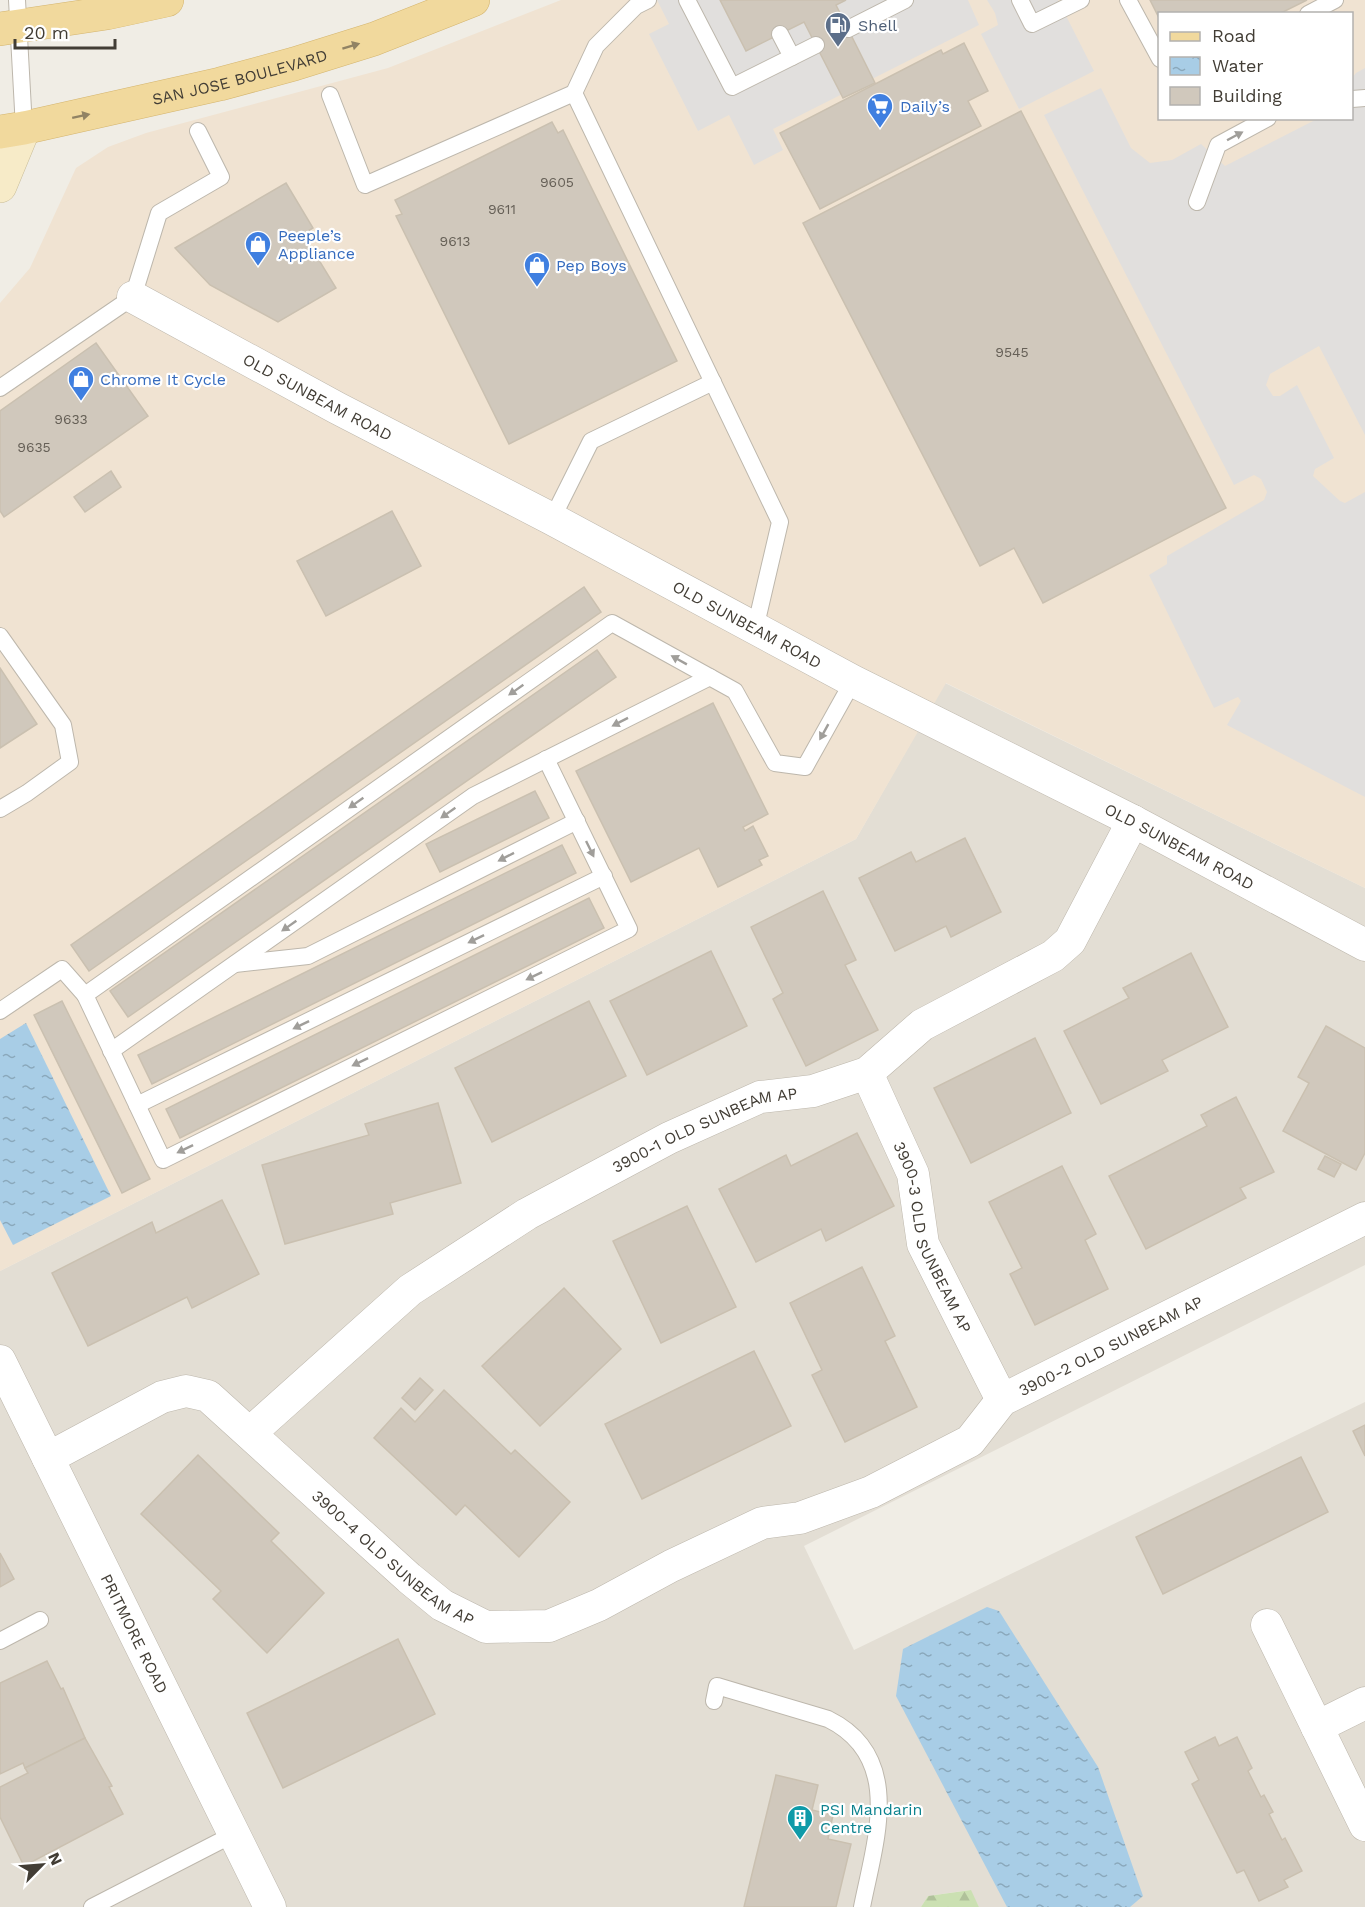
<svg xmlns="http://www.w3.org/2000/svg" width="1365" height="1907" viewBox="0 0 1365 1907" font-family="'Work Sans',sans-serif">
<defs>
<pattern id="forest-firs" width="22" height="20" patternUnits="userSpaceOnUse" patternTransform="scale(1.5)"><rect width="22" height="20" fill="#cbe0b2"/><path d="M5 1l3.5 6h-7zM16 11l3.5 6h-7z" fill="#b0c19a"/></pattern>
<pattern id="water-ripples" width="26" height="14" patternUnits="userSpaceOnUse" patternTransform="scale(1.5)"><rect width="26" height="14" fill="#a8cde6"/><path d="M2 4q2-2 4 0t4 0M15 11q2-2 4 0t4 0" fill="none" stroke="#8aa8bb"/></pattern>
</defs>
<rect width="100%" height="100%" fill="#f0ede5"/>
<path fill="#e3ded4" d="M945 683 1365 888V1265L804 1546 854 1650 1365 1402V1907H979L970 1890 928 1896 921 1907H0V1271L856 839Z"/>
<path fill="#f0e3d2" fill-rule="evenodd" d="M561 0H1365V888L946 683 856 839 0 1271V303L30 268 76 168 108 147 146 133 388 68ZM1160 14H1352V118H1160Z"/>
<path fill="url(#forest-firs)" d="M971 1890 979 1907H921L928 1896Z"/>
<g fill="#e1dfdd">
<path d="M657 0H968L979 25 773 129 783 150 754 165 729 115 698 131 649 34 669 24Z"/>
<path d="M987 0H1058L1094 71 1019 109 981 34 998 25 995 13Z"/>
<path d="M1365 68V435L1319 346 1270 374 1266 385 1273 396H1280L1297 385 1334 458 1315 469 1313 476 1340 501 1345 503 1365 492V797L1227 725 1241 701 1238 697 1214 708 1149 575 1167 564V556L1264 500 1267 492 1261 479 1254 475 1234 485 1044 115 1101 88 1131 148 1150 163 1172 160 1201 144 1225 166 1317 119 1352 118V78L1356 73Z"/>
</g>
<g fill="url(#water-ripples)">
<path d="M26 1023 111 1196 13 1245 0 1220V1039Z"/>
<path d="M987 1607 999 1611 1098 1767 1143 1896 1130 1907H1007L896 1696 903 1649Z"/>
</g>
<g fill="#d0c8bc" stroke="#cac0b0" stroke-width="1.5">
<path d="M720 0H846L836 5 875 83 843 98 804 22 746 51Z"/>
<path d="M1150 0H1307L1279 14H1160V20Z"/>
<path d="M964 43 988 91 968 101 981 126 820 209 780 133 941 50 943 54Z"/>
<path d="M1021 111 1226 508 1043 603 1014 548 980 566 803 223Z"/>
<path d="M552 122 558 133 563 130 677 361 509 444 396 216 402 214 395 200Z"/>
<path d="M286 183 313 228 303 234 336 288 278 322 210 285 175 248Z"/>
<path d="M96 343 148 416 4 517 0 511V411Z"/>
<path d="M111 471 121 487 85 512 74 497Z"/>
<path d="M392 511 421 566 326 616 297 561Z"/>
<path d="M584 587 601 612 89 971 71 945Z"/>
<path d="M597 650 616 677 128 1017 110 991Z"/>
<path d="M0 668 37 724 0 748Z"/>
<path d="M713 703 768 814 743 827 745 831 753 826 768 856 759 860 762 865 718 887 699 848 631 882 576 771Z"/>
<path d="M535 791 549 818 440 872 426 844Z"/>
<path d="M965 838 1001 912 951 937 946 926 895 951 859 878 911 852 916 862Z"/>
<path d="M562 845 576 873 152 1084 138 1055Z"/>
<path d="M823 891 856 960 845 965 878 1030 806 1066 773 999 783 993 751 927Z"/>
<path d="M589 898 604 928 180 1138 166 1109Z"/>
<path d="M711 951 747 1026 647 1075 610 1001Z"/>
<path d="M1191 953 1228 1027 1162 1060 1168 1071 1101 1104 1064 1031 1129 998 1123 988Z"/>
<path d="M62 1001 150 1179 122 1193 34 1015Z"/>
<path d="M589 1001 626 1076 492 1142 455 1068Z"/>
<path d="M1326 1026 1365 1048V1153L1356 1170 1283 1131 1309 1083 1298 1077Z"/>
<path d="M1035 1038 1071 1113 971 1163 934 1088Z"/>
<path d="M1236 1097 1274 1172 1240 1188 1246 1198 1146 1249 1109 1176 1207 1126 1201 1115Z"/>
<path d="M438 1103 461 1183 390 1203 393 1214 285 1244 262 1165 369 1135 365 1124Z"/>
<path d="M857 1133 894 1206 826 1241 821 1229 756 1262 719 1189 786 1155 791 1166Z"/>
<path d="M1325 1156 1341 1164 1334 1177 1318 1169Z"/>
<path d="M1062 1166 1096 1234 1085 1240 1108 1289 1035 1325 1010 1274 1022 1268 989 1202Z"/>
<path d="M222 1200 259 1274 192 1308 187 1297 88 1346 52 1273 152 1222 156 1233Z"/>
<path d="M687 1206 736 1307 661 1343 613 1241Z"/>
<path d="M862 1267 895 1336 885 1341 917 1407 845 1442 812 1375 822 1370 790 1303Z"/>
<path d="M564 1288 621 1349 540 1426 482 1366Z"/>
<path d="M754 1351 791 1426 642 1499 605 1424Z"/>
<path d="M420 1378 433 1390 415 1410 402 1398Z"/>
<path d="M444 1390 511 1454 515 1450 570 1502 519 1557 465 1505 456 1515 374 1438 401 1408 415 1422Z"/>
<path d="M1365 1425V1456L1353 1431Z"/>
<path d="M198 1455 279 1533 271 1541 324 1593 267 1653 213 1599 221 1591 141 1514Z"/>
<path d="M1301 1457 1328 1512 1163 1594 1136 1537Z"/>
<path d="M0 1553 14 1579 0 1587Z"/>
<path d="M398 1639 435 1714 283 1788 247 1713Z"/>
<path d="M47 1661 61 1689 63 1688 85 1738 25 1768 23 1763 0 1774V1683Z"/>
<path d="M1215 1737 1219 1746 1237 1737 1252 1768 1248 1771 1261 1797 1264 1795 1273 1812 1269 1814 1282 1840 1285 1838 1302 1871 1284 1880 1288 1887 1259 1901 1244 1870 1237 1873 1192 1784 1199 1780 1185 1752Z"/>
<path d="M85 1738 112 1786 109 1787 123 1814 24 1866 0 1817V1787L28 1773 25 1768Z"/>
<path d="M776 1775 818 1785 812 1810 833 1815 828 1839 851 1844 836 1907H744Z"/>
</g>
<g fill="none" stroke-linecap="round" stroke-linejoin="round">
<g stroke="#bdb7ac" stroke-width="18">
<g id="service">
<path d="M17 0 24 128"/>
<path d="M687 0 732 87 816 45"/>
<path d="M1020 0 1032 24 1081 0"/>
<path d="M1128 0 1160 59"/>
<path d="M1308 14 1335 0"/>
<path d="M848 29 905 0"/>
<path d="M780 34 792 57"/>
<path d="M574 93 780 522 755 629"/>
<path d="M330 95 365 185 574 93 596 46 636 6 648 0"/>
<path d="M1352 99 1365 98"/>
<path d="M1197 202 1218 145 1268 118"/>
<path d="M0 388 133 297 159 213 221 177 198 131"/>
<path d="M552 519 591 441 713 382"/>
<path d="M0 636 63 725 70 762 27 793 0 809"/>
<path d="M235 964 308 956 577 821"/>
<path d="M85 995 163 1160 629 929 546 759"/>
<path d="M0 1011 62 969 85 995 612 623 735 691 775 763 805 767 853 681"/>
<path d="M111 1051 473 796 710 677"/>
<path d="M137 1105 604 876"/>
<path d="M0 1641 40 1620"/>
<path d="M714 1701 717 1686 828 1719C905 1757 875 1841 862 1907"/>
<path d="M92 1907 234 1834"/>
</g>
</g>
<g stroke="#bdb7ac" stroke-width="33">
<g id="minor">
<path id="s1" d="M133 297 337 408 552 519 853 681 1133 821 1365 945"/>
<path id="s2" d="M867 1073 913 1174 923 1244 1002 1400"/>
<path id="s3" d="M0 1361 270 1907"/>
<path id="s4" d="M250 1433 410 1290 527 1214 669 1138 760 1097 813 1091 867 1073 922 1025 1053 956 1070 941 1133 821"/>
<path id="s5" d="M48 1458 162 1397 186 1391 208 1396 409 1578 442 1605 486 1627 549 1626 599 1605 671 1566 762 1523 800 1518 871 1492 970 1441 1002 1400 1365 1218"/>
<path d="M1267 1625 1365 1825"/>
<path d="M1317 1727 1365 1703"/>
</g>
</g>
<g stroke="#cabe9a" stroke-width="34">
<path id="secondary" d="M0 186 24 128"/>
</g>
<g stroke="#d4b56f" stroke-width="34">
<g id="primary">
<path d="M0 29 107 13 167 0"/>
<path id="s6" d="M0 132 24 128 220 84 294 64 374 39 473 0"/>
</g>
</g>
<use href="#service" stroke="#fff" stroke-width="16"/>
<use href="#minor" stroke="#fff" stroke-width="32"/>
<use href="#secondary" stroke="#f7ebc8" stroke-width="33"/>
<use href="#primary" stroke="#f1d99d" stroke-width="33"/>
</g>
<defs><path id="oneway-solid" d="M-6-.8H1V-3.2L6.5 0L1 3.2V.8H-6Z" transform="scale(1.5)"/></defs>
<g fill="#918364">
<use href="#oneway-solid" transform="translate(351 46) rotate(-17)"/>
<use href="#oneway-solid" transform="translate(81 116) rotate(-12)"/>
</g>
<g fill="#a09e9a">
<use href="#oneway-solid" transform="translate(1235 136) rotate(-28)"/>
<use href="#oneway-solid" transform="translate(679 660) rotate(-151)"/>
<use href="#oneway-solid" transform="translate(516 690) rotate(145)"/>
<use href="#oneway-solid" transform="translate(620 722) rotate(153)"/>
<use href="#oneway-solid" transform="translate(824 732) rotate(119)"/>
<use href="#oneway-solid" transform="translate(356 803) rotate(145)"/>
<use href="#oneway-solid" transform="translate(448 813) rotate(145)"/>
<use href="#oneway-solid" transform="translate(590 849) rotate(64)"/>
<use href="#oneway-solid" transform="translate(506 857) rotate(153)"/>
<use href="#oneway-solid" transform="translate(289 926) rotate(145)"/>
<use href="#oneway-solid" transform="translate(476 939) rotate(154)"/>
<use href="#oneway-solid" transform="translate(534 976) rotate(154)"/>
<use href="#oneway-solid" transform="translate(301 1025) rotate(154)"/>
<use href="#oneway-solid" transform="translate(360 1062) rotate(154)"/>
<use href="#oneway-solid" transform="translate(185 1149) rotate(154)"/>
</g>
<defs>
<g id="fuel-pin" transform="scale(1.35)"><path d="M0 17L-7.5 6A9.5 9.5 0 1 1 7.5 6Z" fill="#5c6f8a" stroke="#fff"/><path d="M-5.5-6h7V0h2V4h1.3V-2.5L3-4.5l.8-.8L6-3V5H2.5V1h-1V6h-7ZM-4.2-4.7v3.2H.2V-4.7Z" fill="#fff"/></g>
<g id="supermarket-pin" transform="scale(1.35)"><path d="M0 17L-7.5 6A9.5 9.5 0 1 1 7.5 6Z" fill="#3f7fe0" stroke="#fff"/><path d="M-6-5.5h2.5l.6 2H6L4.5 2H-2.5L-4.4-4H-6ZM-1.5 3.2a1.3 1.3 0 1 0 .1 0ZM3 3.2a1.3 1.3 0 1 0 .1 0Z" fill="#fff"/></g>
<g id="shop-pin" transform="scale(1.35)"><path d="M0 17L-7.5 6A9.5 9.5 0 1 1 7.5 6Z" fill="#3f7fe0" stroke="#fff"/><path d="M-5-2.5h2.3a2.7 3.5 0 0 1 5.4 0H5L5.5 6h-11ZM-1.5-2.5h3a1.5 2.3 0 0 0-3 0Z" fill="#fff"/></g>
<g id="building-pin" transform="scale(1.35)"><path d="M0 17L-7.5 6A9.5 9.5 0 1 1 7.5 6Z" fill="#0f9aa8" stroke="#fff"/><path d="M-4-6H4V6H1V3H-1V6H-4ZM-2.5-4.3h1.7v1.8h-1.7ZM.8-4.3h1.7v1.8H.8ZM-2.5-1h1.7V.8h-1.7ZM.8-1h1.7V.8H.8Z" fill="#fff"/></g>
</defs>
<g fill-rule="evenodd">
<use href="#fuel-pin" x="838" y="25"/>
<use href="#supermarket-pin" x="880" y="106"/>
<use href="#shop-pin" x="258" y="244"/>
<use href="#shop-pin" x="537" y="265"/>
<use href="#shop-pin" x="81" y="379"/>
<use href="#building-pin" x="800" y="1818"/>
</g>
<g text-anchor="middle" stroke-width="4.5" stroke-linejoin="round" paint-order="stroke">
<g font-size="14" fill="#666057">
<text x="557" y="187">9605</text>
<text x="502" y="214">9611</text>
<text x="455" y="246">9613</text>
<text x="1012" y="357">9545</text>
<text x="71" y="424">9633</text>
<text x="34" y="452">9635</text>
</g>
<g font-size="16" fill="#4e5e75" stroke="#fff" text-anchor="start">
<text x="858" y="31">Shell</text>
</g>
<g font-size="16" fill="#423d35" stroke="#fff">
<text dy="6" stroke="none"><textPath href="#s6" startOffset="246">SAN JOSE BOULEVARD</textPath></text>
<text dy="6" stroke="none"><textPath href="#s1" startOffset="210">OLD SUNBEAM ROAD</textPath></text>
<text dy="6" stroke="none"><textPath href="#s1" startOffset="696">OLD SUNBEAM ROAD</textPath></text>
<text dy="6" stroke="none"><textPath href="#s1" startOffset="1182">OLD SUNBEAM ROAD</textPath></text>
<text dy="6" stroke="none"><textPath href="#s4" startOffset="552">3900-1 OLD SUNBEAM AP</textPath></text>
<text dy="6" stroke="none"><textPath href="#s2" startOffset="178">3900-3 OLD SUNBEAM AP</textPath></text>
<text dy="6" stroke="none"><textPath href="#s5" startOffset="1238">3900-2 OLD SUNBEAM AP</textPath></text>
<text dy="6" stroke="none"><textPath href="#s5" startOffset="423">3900-4 OLD SUNBEAM AP</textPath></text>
<text dy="6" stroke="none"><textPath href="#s3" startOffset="304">PRITMORE ROAD</textPath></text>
</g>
<g font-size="16" fill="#366cbe" stroke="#fff" text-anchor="start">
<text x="900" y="112">Daily’s</text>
<text x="278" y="241">Peeple’s<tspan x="278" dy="18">Appliance</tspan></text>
<text x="556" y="271">Pep Boys</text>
<text x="100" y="385">Chrome It Cycle</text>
</g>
<g font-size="16" fill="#0d838f" stroke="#fff" text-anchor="start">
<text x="820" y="1815">PSI Mandarin<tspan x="820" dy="18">Centre</tspan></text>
</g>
</g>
<rect x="1158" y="12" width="195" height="108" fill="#ffffff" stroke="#b3b1ae" stroke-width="1.5"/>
<rect x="1170" y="32" width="30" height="9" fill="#f1d99d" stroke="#b3b1ae" stroke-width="1.5"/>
<text x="1212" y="42" font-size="18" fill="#423d35">Road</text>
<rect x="1170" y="57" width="30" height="18" fill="url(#water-ripples)" stroke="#b3b1ae" stroke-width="1.5"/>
<text x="1212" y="72" font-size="18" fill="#423d35">Water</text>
<rect x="1170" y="87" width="30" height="18" fill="#d0c8bc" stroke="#b3b1ae" stroke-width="1.5"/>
<text x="1212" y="102" font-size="18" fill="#423d35">Building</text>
<g transform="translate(42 1865) rotate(65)" stroke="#ffffff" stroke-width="4.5" paint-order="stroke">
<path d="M0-4.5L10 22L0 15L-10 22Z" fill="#423d35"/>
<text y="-9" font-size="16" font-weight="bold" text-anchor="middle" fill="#423d35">N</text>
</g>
<path d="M15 39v9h100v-9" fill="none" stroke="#423d35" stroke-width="3"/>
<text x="24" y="39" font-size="18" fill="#423d35" stroke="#ffffff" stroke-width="4.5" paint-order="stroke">20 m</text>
</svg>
